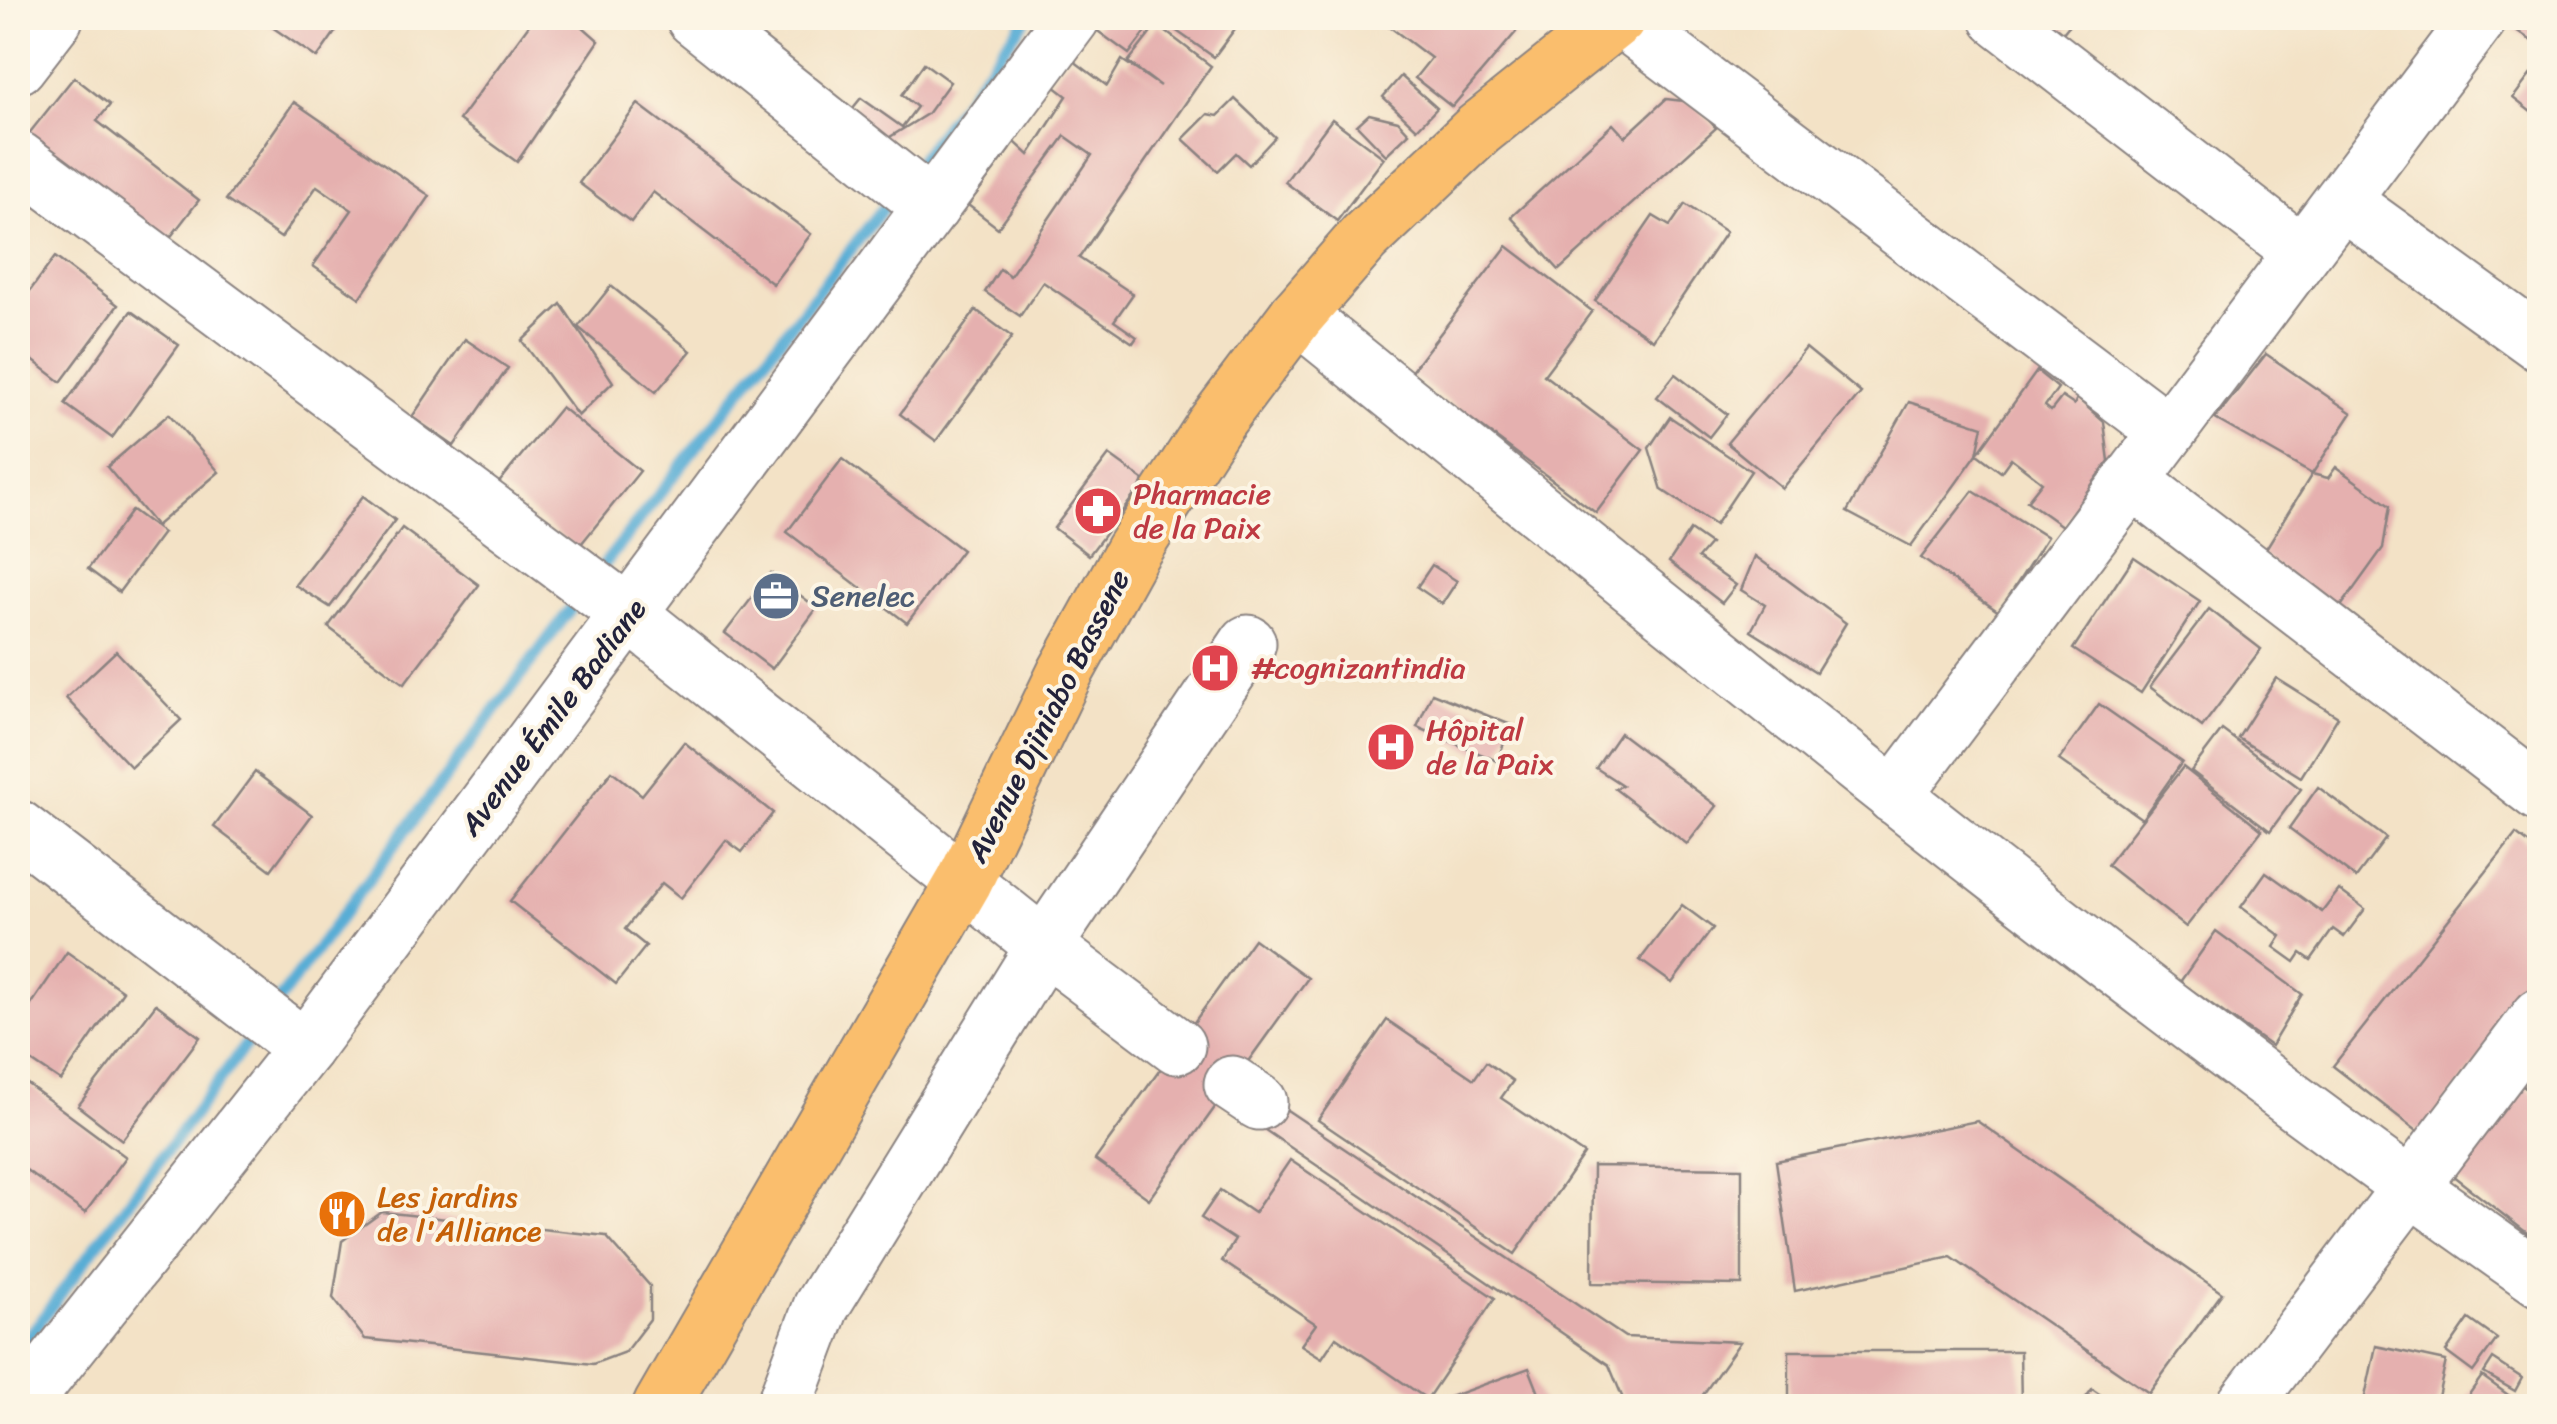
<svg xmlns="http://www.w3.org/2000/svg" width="2557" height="1424" viewBox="0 0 2557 1424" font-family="Sriracha,sans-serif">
<rect width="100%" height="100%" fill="#fcf5e5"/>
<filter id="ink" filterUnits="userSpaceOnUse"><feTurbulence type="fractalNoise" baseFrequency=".01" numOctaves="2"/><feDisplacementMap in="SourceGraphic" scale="20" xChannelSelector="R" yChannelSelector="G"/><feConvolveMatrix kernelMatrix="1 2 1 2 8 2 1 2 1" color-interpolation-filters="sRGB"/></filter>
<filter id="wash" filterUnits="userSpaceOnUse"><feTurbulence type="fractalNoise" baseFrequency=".0048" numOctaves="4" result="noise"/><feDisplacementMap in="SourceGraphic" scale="40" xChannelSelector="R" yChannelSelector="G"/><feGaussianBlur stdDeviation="2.25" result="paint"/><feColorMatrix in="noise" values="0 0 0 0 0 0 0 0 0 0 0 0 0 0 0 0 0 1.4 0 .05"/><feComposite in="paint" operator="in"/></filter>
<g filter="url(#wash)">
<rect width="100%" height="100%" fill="#f3e2c6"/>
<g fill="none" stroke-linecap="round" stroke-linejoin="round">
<g stroke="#59add5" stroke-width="12">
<path d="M910 173 1026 18"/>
<path d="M596 575 895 193"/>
<path d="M273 1008 581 595"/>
<path d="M18 1351 258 1028"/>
</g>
</g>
<g id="blocks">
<g fill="#e5b0af">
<path d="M259 18H345L317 58Z"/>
<path d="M534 18H573L599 41 517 162 459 120Z"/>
<path d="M1104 18H1131L1148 29 1129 54 1095 29Z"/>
<path d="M1158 18H1243L1214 57Z"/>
<path d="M1378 18H1515L1516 32 1452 107 1415 78 1431 58Z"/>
<path d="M2031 18H2075L2058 39Z"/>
<path d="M2515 18H2540V47L2509 25Z"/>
<path d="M1157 25 1211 66 1079 258 1133 294 1114 321 1137 337 1133 343 1043 282 1020 316 985 292 1000 269 1010 276 1092 155 1065 136 998 228 968 205 1015 142 1029 155 1067 96 1050 83 1070 58 1107 86 1122 60 1160 86 1128 62Z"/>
<path d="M2540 62V119L2513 98Z"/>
<path d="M924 63 950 82 927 114 885 140 848 114 861 98 902 127 917 107 902 95Z"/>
<path d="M1401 76 1437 108 1417 129 1383 97Z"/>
<path d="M74 77 110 105 97 121 199 200 166 243 27 136Z"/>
<path d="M1235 99 1275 137 1249 165 1236 153 1218 171 1183 139 1208 114 1218 116Z"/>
<path d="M1666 99 1692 102 1716 128 1559 270 1511 217 1613 124 1625 137Z"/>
<path d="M294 102 430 196 360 298 313 266 352 210 317 186 281 238 226 200Z"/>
<path d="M638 104 811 234 773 284 653 192 631 222 579 183Z"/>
<path d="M1369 114 1398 121 1409 133 1386 155 1357 125Z"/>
<path d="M1332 119 1384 158 1337 221 1285 182Z"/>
<path d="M1685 204 1726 232 1653 340 1595 301 1653 216 1670 226Z"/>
<path d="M1507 246 1592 311 1544 375 1643 450 1596 513 1410 373Z"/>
<path d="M55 257 118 305 61 382 18 349V307Z"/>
<path d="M611 286 691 351 656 392 578 327Z"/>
<path d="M561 304 613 382 578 416 522 341Z"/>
<path d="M976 310 1012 337 936 441 900 414Z"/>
<path d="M131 311 179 345 112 438 65 404Z"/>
<path d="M465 339 508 368 454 446 412 417Z"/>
<path d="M1806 348 1861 393 1782 488 1727 443Z"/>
<path d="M2266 354 2352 413 2312 474 2215 419Z"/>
<path d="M2037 371 2058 388 2045 406 2051 411 2062 397 2074 405 2077 398 2104 422 2109 461 2062 526 2027 501 2042 482 2011 458 2001 472 1977 454 1911 546 1847 512 1909 402 1983 426 1977 454Z"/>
<path d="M1675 374 1727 414 1709 437 1657 397Z"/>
<path d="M561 407 640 471 577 549 497 485Z"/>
<path d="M169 414 219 472 156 526 107 467Z"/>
<path d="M1670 417 1751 471 1715 525 1662 490 1649 448Z"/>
<path d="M1109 455 1145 481 1089 555 1054 528Z"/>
<path d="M842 459 962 550 907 623 787 532Z"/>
<path d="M2336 467 2390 506 2383 548 2337 612 2262 555 2312 474 2328 478Z"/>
<path d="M1973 491 2047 537 1999 612 1921 558Z"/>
<path d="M363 496 395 520 330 607 295 585Z"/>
<path d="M132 510 163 533 119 592 88 569Z"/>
<path d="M402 528 479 585 404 684 328 627Z"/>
<path d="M1690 530 1710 544 1698 558 1736 585 1722 603 1669 562Z"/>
<path d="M1755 556 1846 623 1816 672 1751 631 1765 605 1741 590Z"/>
<path d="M2134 557 2200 601 2141 693 2073 649Z"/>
<path d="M1432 565 1457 581 1442 604 1417 587Z"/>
<path d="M771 573 817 608 772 669 725 633Z"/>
<path d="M2209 609 2261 649 2202 727 2150 687Z"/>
<path d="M116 651 181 720 131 767 66 698Z"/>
<path d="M2276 678 2338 717 2301 777 2238 738Z"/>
<path d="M1432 693 1511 725 1497 761 1417 727Z"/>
<path d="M2099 704 2182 762 2142 819 2059 760Z"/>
<path d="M2222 730 2301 789 2270 831 2191 771Z"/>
<path d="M1620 733 1717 806 1687 844 1615 789 1622 785 1596 768Z"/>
<path d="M684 742 773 813 742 852 726 840 681 898 662 883 625 929 646 946 616 984 510 901 612 771 642 795Z"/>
<path d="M2183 767 2262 830 2186 927 2107 865Z"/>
<path d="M255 772 312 815 271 870 214 827Z"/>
<path d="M2318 787 2386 838 2356 878 2289 828Z"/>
<path d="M2516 834 2540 852V983L2421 1134 2333 1066Z"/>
<path d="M2266 872 2322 912 2339 890 2365 909 2344 937 2333 929 2311 960 2301 953 2295 962 2274 947 2281 936 2241 907Z"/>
<path d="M1682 905 1713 928 1672 983 1640 960Z"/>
<path d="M2216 931 2302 994 2271 1046 2180 982Z"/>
<path d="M1254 939 1308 978 1149 1199 1095 1160Z"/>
<path d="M67 952 123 991 61 1081 18 1052V1024Z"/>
<path d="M156 1004 200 1037 122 1140 78 1106Z"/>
<path d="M1387 1020 1474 1079 1486 1062 1513 1081 1501 1098 1584 1154 1515 1254 1318 1120Z"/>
<path d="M18 1077 126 1157 85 1213 18 1164Z"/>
<path d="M2517 1081 2540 1098V1243L2448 1172Z"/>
<path d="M1281 1106 1625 1337 1740 1342 1695 1406H1626L1609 1365 1265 1130Z"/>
<path d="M1977 1121 2222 1293 2149 1393 1951 1257 1795 1291 1776 1161Z"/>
<path d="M1290 1160 1495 1298 1427 1399 1336 1337 1322 1358 1301 1345 1316 1324 1222 1261 1235 1240 1201 1218 1220 1190 1254 1213Z"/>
<path d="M1593 1166 1742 1168V1285L1592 1283Z"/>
<path d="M382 1212 606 1236 650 1286V1319L625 1352 593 1364 365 1339 333 1298 342 1241Z"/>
<path d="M2469 1319 2497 1339 2473 1372 2446 1352Z"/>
<path d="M2376 1346 2446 1361 2436 1406H2363Z"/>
<path d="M1789 1351H2020L2021 1406H1789Z"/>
<path d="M2493 1359 2522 1378 2515 1391 2484 1373Z"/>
<path d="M1529 1368 1544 1406H1425Z"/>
<path d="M2482 1376 2515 1400 2510 1406H2461Z"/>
<path d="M2092 1389 2117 1406H2080Z"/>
</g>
</g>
</g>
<g filter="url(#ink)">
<use href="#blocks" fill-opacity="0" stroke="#8a8280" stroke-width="2.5"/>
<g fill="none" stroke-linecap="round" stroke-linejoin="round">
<g stroke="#8a8280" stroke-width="59">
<g id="minor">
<path d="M694 18 932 207"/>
<path d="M1620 18 2167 431"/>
<path d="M1998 18 2302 253"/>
<path d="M18 66 55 18"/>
<path d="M18 159 629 614 1044 946 1177 1046"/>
<path d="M2342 201 2540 344"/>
<path d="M1297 315C1705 644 2110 979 2540 1279"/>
<path d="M2131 480 2540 794"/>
<path d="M1894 796 2479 18"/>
<path d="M18 828 305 1048"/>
<path d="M1232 1084 1259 1102"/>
<path d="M21 1406 305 1048 1072 18"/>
<path d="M784 1406 821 1307 1044 946 1248 643"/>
<path d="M2244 1406 2540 1016"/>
</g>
</g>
<g stroke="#8a8280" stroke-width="59">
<path id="major" d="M661 1406 964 882 1065 673 1132 552 1214 425 1297 315 1364 238 1478 130 1618 18"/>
</g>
<use href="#minor" stroke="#fff" stroke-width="55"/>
<use href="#major" stroke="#fabe6d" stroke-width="55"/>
</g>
</g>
<defs>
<g id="pharmacy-disc" transform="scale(2.5)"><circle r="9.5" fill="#e0444e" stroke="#fcf5e5"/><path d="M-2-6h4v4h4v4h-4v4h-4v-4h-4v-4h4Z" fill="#fff"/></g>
<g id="office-disc" transform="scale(2.5)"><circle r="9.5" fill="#5c6f8a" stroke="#fcf5e5"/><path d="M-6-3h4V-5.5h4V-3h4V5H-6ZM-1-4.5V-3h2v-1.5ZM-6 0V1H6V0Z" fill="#fff"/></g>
<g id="hospital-disc" transform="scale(2.5)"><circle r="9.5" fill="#e0444e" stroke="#fcf5e5"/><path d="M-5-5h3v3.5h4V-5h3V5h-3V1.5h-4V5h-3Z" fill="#fff"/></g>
<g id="restaurant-disc" transform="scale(2.5)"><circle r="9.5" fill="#e8710a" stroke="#fcf5e5"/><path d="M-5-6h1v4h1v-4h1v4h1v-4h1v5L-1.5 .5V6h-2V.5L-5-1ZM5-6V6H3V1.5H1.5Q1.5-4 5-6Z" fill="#fff"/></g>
</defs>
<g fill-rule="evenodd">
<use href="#pharmacy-disc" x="1098" y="511"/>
<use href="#office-disc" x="776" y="596"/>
<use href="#hospital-disc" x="1215" y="668"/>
<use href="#hospital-disc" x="1391" y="747"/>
<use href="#restaurant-disc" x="342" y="1214"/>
</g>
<g text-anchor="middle" stroke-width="8" stroke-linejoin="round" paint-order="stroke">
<g font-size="30" fill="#be3a42" stroke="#fcf5e5" text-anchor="start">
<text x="1133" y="504">Pharmacie<tspan x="1133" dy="34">de la Paix</tspan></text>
<text x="1250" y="678">#cognizantindia</text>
<text x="1426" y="740">Hôpital<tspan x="1426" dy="34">de la Paix</tspan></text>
</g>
<g font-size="30" fill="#4e5e75" stroke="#fcf5e5" text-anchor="start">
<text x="811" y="606">Senelec</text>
</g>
<g font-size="30" fill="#22223b" stroke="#fcf5e5">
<text transform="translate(1048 716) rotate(-63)" y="10">Avenue Djiniabo Bassene</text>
<text transform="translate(553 717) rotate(-53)" y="10">Avenue Émile Badiane</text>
</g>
<g font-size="30" fill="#c56008" stroke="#fcf5e5" text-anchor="start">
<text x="377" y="1207">Les jardins<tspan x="377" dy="34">de l'Alliance</tspan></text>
</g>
</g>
<rect width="2557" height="1424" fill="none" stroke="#fcf5e5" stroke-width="60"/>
</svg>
